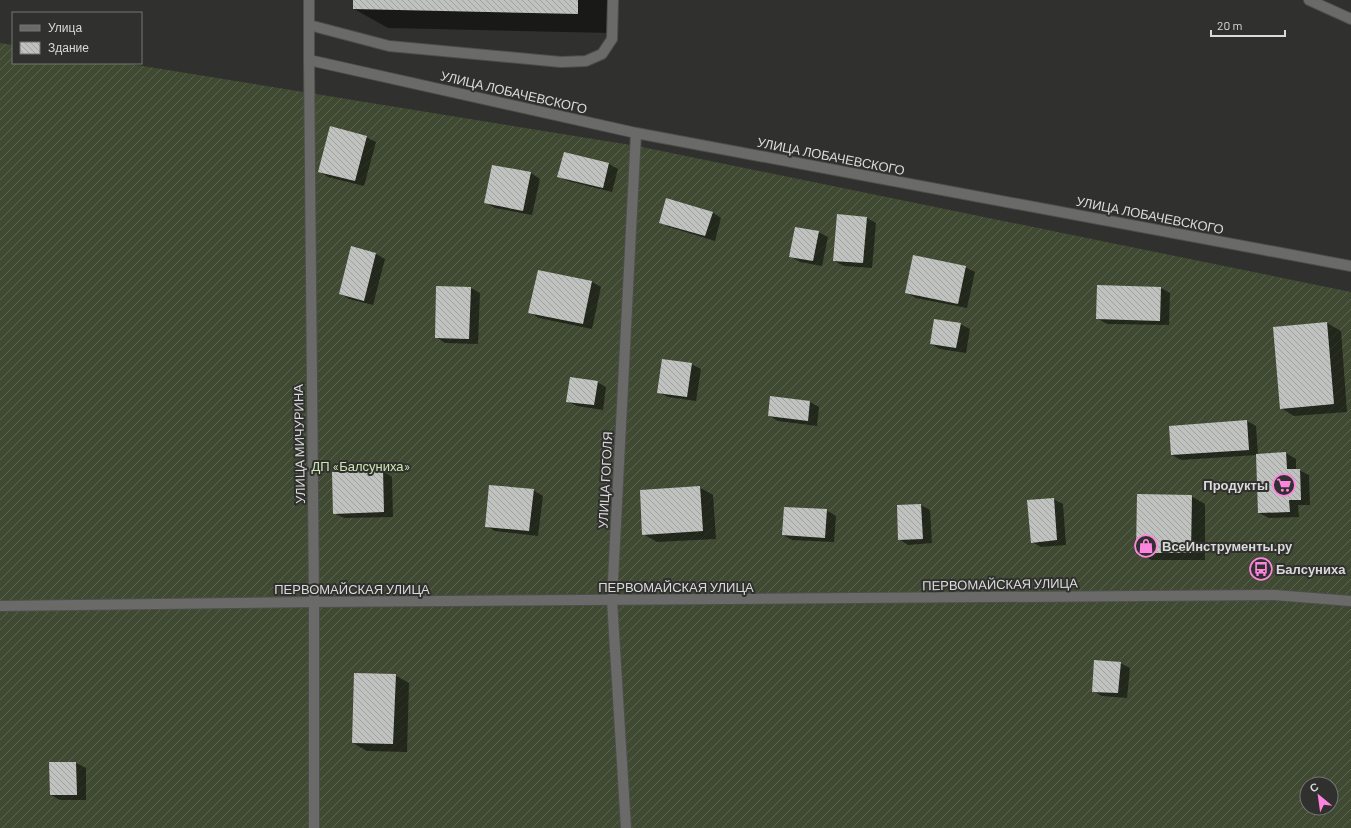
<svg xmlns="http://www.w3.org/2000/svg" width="1351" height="828" viewBox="0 0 1351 828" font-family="Barlow,sans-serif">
<defs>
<pattern id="garden-furrows" width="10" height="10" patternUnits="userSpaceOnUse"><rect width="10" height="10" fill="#404a33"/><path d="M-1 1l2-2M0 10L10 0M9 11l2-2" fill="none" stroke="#5b6450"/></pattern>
<pattern id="building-back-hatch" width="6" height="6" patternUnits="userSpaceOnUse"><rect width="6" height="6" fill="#c0c2bf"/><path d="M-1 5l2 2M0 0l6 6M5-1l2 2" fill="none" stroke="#a0a2a0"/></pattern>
</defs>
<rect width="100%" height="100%" fill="#30312e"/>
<path fill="url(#garden-furrows)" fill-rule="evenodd" d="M0 43 13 45V63H124L637 146 1351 292V828H0ZM1307 784H1331V808H1307Z"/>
<g fill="#0007">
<path d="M354 0H612L611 33 388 28 354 9Z"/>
<path d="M366 137 376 142 364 186 328 177 319 171Z"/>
<path d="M564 153 609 164 618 169 612 192 568 181 558 176Z"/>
<path d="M531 173 540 179 532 215 495 208 485 202Z"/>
<path d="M712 212 721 218 715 241 669 227 660 222Z"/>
<path d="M867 218 876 223 872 268 844 266 834 261Z"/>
<path d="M818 232 828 237 822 266 800 262 790 256Z"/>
<path d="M352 247 376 254 385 259 373 305 349 299 340 293Z"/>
<path d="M965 267 975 272 967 308 916 298 906 292Z"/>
<path d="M592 282 601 287 592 329 539 318 529 312Z"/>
<path d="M471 288 480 293 478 344 445 343 436 337Z"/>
<path d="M1161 288 1170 293 1169 325 1107 324 1097 318Z"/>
<path d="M1327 323 1341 331 1347 412 1294 416 1281 408Z"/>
<path d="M960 324 970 329 966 353 940 349 931 344Z"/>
<path d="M691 364 701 369 696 401 668 397 658 392Z"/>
<path d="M597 382 606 387 603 410 577 406 567 401Z"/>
<path d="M810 402 819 407 817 426 778 421 769 416Z"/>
<path d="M1247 421 1256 426 1258 455 1286 453 1296 459V470H1299L1309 475 1310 505H1298L1299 517 1269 518 1259 513 1257 455 1181 460 1172 455Z"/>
<path d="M383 471 392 477 393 517 344 518 334 513Z"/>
<path d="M699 487 713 495 716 539 657 542 643 534Z"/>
<path d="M533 490 543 496 538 536 495 531 486 526Z"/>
<path d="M1191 496 1205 504V560H1151L1137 552Z"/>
<path d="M1053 499 1063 504 1066 545 1041 547 1032 542Z"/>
<path d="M921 505 930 510 932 543 908 545 899 539Z"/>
<path d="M826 510 836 516 834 542 792 540 783 535Z"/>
<path d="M1120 663 1130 668 1127 698 1102 696 1093 691Z"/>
<path d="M395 675 409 683 407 752 367 751 353 743Z"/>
<path d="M50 763H76L86 768V800H60L51 795Z"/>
</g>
<g fill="url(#building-back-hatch)">
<path d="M353 0H578V14L353 9Z"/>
<path d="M330 126 367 136 355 181 318 172Z"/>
<path d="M564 152 609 163 603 188 557 177Z"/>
<path d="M492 165 531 172 523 211 484 203Z"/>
<path d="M666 198 713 212 705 236 659 223Z"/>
<path d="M837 214 867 217 863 263 833 261Z"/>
<path d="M795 227 819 231 813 261 789 257Z"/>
<path d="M351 246 376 253 364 301 339 294Z"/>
<path d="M913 255 966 266 958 304 905 293Z"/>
<path d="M538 270 592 281 583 324 528 313Z"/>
<path d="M1097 285 1161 287 1160 321 1096 319Z"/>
<path d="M436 286 471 287 469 339 435 338Z"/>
<path d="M934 319 961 323 956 348 930 344Z"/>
<path d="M1327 322 1334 404 1280 409 1273 327Z"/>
<path d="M662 359 692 363 687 397 657 393Z"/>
<path d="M570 377 598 381 594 405 566 402Z"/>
<path d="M770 396 810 401 808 421 768 416Z"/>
<path d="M1247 420 1249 450 1171 455 1169 426Z"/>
<path d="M1286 452 1287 469H1300L1301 500H1289L1290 512 1258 513 1256 454Z"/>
<path d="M383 470 384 512 333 514 332 472Z"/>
<path d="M489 485 534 489 529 531 485 527Z"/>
<path d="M700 486 703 531 642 535 640 490Z"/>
<path d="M1137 494 1192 495 1191 553H1136Z"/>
<path d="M1054 498 1057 540 1031 543 1027 500Z"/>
<path d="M921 504 923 539 898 540 897 505Z"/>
<path d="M784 507 827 509 825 538 782 535Z"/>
<path d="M1094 660 1121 662 1118 693 1092 692Z"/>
<path d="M354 673 396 674 393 744 352 743Z"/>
<path d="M49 762H76L77 795H50Z"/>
</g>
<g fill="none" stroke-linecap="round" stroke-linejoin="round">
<g stroke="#4e4f4d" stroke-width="12">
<g id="minor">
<path d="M309 0V60L314 602V828"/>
<path d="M1309 0 1351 19"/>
<path d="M309 25 389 46 561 62 586 61 602 54 612 39 613 0"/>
<path d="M309 60 636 133 1351 266"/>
<path d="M0 606 314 602 1274 595 1351 601"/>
<path d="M626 828 612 600 636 133"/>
</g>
</g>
<use href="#minor" stroke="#6a6b68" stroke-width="10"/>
</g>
<defs>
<g id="supermarket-ring" transform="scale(1.15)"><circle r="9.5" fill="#30312e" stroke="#fe85df" stroke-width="1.5"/><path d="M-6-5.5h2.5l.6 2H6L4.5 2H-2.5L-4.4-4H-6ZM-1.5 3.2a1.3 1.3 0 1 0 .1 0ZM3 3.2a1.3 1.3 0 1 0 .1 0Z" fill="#fe85df"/></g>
<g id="shop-ring" transform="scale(1.15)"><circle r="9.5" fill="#30312e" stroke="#fe85df" stroke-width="1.5"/><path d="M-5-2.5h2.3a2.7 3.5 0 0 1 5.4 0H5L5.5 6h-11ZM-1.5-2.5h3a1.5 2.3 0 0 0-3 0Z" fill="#fe85df"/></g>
<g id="bus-ring" transform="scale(1.15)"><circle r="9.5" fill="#30312e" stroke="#fe85df" stroke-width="1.5"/><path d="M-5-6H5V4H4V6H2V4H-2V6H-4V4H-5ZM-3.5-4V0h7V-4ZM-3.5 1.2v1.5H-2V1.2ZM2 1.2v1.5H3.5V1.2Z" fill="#fe85df"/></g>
</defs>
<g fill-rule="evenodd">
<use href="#supermarket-ring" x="1284" y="485"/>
<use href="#shop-ring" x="1146" y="546"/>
<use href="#bus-ring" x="1261" y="569"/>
</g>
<g text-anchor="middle" stroke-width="4" stroke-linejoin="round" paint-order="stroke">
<g font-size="13" fill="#d9dad9" stroke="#30312e">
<text transform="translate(514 92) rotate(13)" y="5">УЛИЦА ЛОБАЧЕВСКОГО</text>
<text transform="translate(831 156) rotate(11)" y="5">УЛИЦА ЛОБАЧЕВСКОГО</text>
<text transform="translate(1150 215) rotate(11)" y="5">УЛИЦА ЛОБАЧЕВСКОГО</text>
<text transform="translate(299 444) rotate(-91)" y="5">УЛИЦА МИЧУРИНА</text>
<text transform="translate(605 480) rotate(-87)" y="5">УЛИЦА ГОГОЛЯ</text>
<text transform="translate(1000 584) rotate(-1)" y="5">ПЕРВОМАЙСКАЯ УЛИЦА</text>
<text x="676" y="592">ПЕРВОМАЙСКАЯ УЛИЦА</text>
<text x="352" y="594">ПЕРВОМАЙСКАЯ УЛИЦА</text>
</g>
<g font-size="13" fill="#cee7b1" stroke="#30312e">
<text x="361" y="471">ДП «Балсуниха»</text>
</g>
<g font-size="13" font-weight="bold" fill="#d9dad9" stroke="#30312e" text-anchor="start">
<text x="1268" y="490" text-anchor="end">Продукты</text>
<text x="1162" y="551">ВсеИнструменты.ру</text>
<text x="1276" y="574">Балсуниха</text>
</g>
</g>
<rect x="12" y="12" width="130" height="52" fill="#30312e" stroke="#747572"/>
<rect x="20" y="25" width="20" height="6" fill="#6a6b68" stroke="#747572"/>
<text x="48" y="32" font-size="12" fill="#d9dad9">Улица</text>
<rect x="20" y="42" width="20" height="12" fill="url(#building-back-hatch)" stroke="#747572"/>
<text x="48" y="52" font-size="12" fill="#d9dad9">Здание</text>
<g transform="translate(1319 796) rotate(331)"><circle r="19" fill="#30312e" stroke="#747572"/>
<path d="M0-3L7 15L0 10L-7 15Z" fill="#fe85df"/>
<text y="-6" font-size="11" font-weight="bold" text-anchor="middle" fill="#d9dad9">С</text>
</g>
<path d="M1211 30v6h74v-6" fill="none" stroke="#d9dad9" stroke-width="2"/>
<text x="1217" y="30" font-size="12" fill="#d9dad9" stroke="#30312e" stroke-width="3" paint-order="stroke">20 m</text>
</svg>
